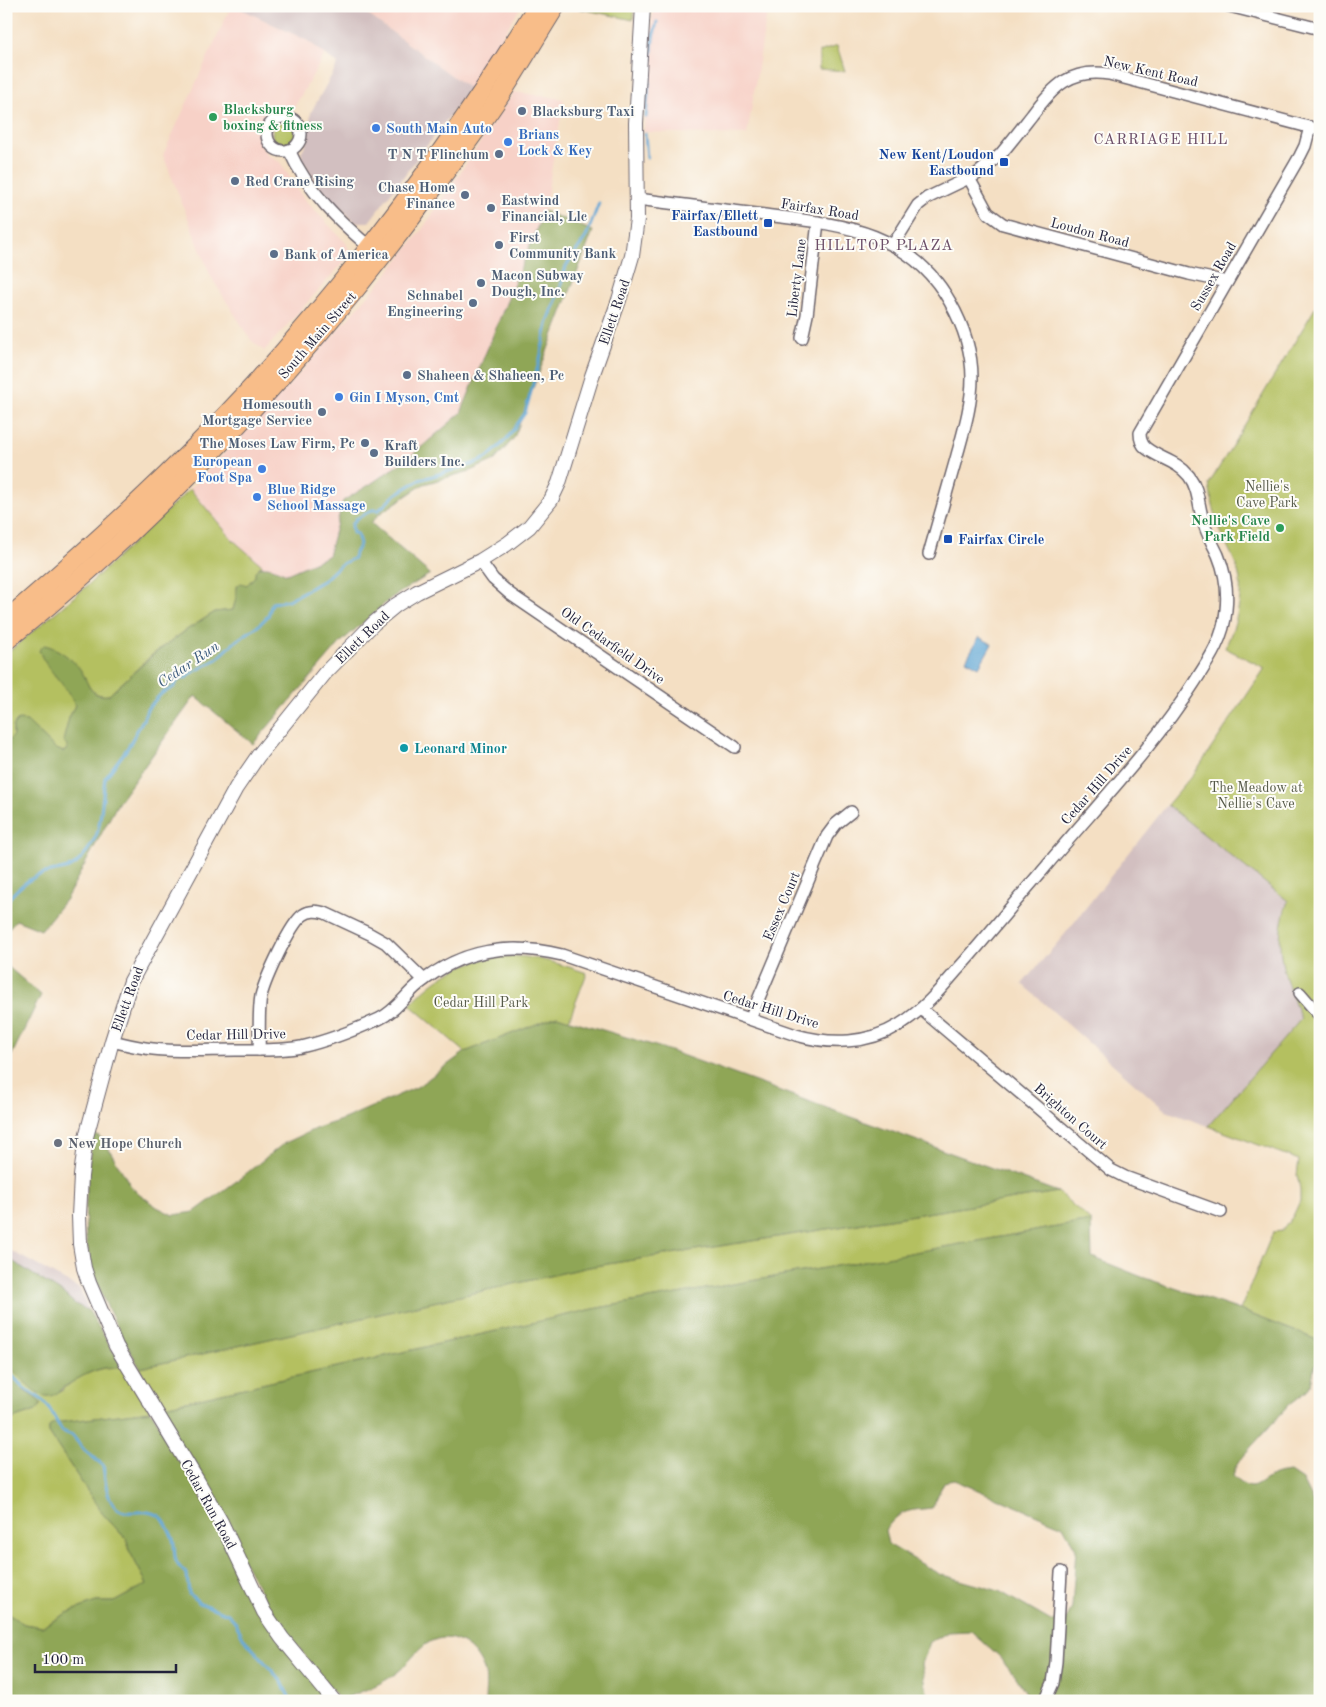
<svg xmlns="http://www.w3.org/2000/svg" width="1326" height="1707" viewBox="0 0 1326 1707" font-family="'Old Standard TT',serif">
<rect width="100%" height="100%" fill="#fdfcf7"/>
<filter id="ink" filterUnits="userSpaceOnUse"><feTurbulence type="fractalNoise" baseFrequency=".02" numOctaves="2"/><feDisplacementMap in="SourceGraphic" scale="10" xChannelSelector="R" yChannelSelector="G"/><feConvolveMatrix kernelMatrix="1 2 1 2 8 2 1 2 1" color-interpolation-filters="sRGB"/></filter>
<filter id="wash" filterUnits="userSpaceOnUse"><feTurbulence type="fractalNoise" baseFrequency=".0096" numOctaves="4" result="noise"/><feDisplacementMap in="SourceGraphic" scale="20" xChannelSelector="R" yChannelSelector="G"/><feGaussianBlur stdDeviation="1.12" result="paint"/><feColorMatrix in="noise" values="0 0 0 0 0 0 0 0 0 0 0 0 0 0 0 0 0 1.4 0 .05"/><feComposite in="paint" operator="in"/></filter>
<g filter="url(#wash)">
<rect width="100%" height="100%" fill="#f4dfc3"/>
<g fill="#f7d1c7">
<path d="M231 6H235L308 41 325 54 292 111 273 114 265 119 262 125 258 137 260 144 265 151 270 157 280 162 303 198 346 243 349 250 348 257 264 351 251 340 211 277 163 155Z"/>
<path d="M372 6H521L470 89 367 14Z"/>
<path d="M653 6H768L747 135 644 132 647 76Z"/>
<path d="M514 92 564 99 544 211 461 413 411 456 372 483 343 501 328 556 287 574 263 566 233 540 190 489 283 392 383 279 421 231Z"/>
</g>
<g fill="#d2bfc0">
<path d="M235 6H372L367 14 470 89 369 222H355L320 187 303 160 301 152 308 141 311 112 338 64 308 41Z"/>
<path d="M1167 805 1288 901 1284 910 1280 939V951L1284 975 1301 1019 1208 1126 1166 1111 1022 984 1065 934Z"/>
<path d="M6 1248 80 1289 89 1311 75 1304 64 1294 6 1257Z"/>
</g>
<g fill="#b4c061" stroke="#6b714e">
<path d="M568 6H634L633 20Z"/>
<path d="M837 46 845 71 819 69V52Z"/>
<circle cx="284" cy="134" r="12"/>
<path d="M1320 300V1341L1240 1310 1273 1232 1282 1231 1293 1216 1300 1201V1189L1297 1175 1299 1160 1208 1126 1301 1019C1284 975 1271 948 1288 901L1167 805 1196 771 1265 668 1225 648C1235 627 1242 603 1240 580 1237 561 1226 546 1220 529 1215 516 1211 498 1209 484Z"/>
<path d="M190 489 233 540 263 566 259 567 255 576 247 586H236V598L233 610 215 612 188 629 153 654 109 695C91 698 86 682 80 669L54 674 70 693 75 705 69 718 67 749 63 752 56 749 26 721H17L13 726V736L6 743V654L88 585Z"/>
<path d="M505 956C534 955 560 964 587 973L569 1020 557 1016 465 1052 410 1005C436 975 465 960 505 956Z"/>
<path d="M1058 1192 1091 1221 598 1308 160 1407 140 1368 589 1267Z"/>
<path d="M6 1363 27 1384 62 1391C72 1379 101 1365 116 1368L121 1364 151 1411 55 1423 49 1427V1433L102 1513 127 1540 129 1550 147 1584 114 1602H96L67 1613 42 1627 24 1624 6 1613V1421L36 1411 38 1400 22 1389 6 1374Z"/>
</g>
<g fill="#8fa657" stroke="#586449" fill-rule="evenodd">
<path d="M544 211 593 231 514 438 495 460 470 471 424 484 379 514 371 523 430 574 391 598 341 642 253 744 195 696 118 803 66 899 41 930 16 920 6 931V743L13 736V726L18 720 27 721 56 749 64 752 67 749V745L63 741 69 718 75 705C66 683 46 671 39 650L44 645C57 647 72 659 80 669 89 682 88 698 109 695L154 654 188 629 215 612 233 610 236 598V587L241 583 247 585 255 576V571C264 562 276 570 287 574L328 556 343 501 372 483 411 456 461 413Z"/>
<path d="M6 965 41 995 6 1067Z"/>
<path d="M557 1016 662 1048 1058 1192 589 1267 140 1368C118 1328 94 1290 87 1245 84 1225 86 1203 87 1183 89 1166 89 1150 94 1134L103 1139 132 1188 157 1207 173 1215 194 1212 238 1180 283 1144 317 1128 344 1119 417 1087 465 1052Z"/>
<path d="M1091 1221 1092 1257 1142 1277 1240 1310 1320 1341V1360L1315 1364 1311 1384 1307 1391 1290 1404 1242 1457 1235 1468 1233 1476C1254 1496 1254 1484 1274 1475 1279 1473 1285 1473 1290 1472L1302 1480 1315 1506 1320 1511V1701H1031L1016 1677 999 1656 971 1631 948 1632 930 1642 922 1664 927 1692 932 1701H485C485 1692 487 1679 484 1670 477 1651 459 1634 437 1639 421 1643 411 1661 399 1671 382 1685 360 1692 340 1700L273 1615 160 1407 598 1308ZM954 1480 1063 1526 1076 1549 1072 1608 1065 1621H1051L999 1591 939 1574 888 1544 885 1530C901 1509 907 1511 932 1508L944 1482Z"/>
<path d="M6 1257 64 1294 75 1304 89 1311 121 1364 116 1368C101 1365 82 1376 69 1384 62 1388 55 1398 45 1396 34 1394 15 1372 6 1363Z"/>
<path d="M6 1374 22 1389 38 1400 41 1404 36 1411 6 1421Z"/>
<path d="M151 1411 196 1487 255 1601 328 1701H6V1613L24 1624 42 1627 67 1613 96 1602H114L147 1584 129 1550 127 1540 102 1513 49 1433V1427L54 1423Z"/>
</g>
<path fill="#5da4d3" stroke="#406387" d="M979 637 992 644 979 667 966 660Z"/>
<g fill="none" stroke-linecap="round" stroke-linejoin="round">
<g stroke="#5da4d3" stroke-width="3">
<path d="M646 117 653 38 657 22"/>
<path d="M645 134 647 158"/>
<path d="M6 902C17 888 32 875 50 872 59 870 68 870 76 864 83 857 92 845 96 836 101 825 103 792 105 778L127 749 145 716 147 709 161 694 174 687 178 680 186 678 190 674 217 659 236 641 258 626 268 616 272 603 288 600 312 587 324 580 340 565 354 558 355 553 360 544 357 534 353 533 352 525 356 519 372 510H379L396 494 419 480 473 464 487 458 506 440 525 413 540 359 547 324 560 290 566 266 586 237 599 203"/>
<path d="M6 1369 24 1388 41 1399 49 1408 62 1431 72 1435 85 1451 103 1465C105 1478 106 1504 121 1511 129 1514 139 1511 148 1512 153 1513 159 1514 162 1518 166 1524 171 1533 173 1539 177 1556 170 1560 187 1574L189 1594 200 1603 228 1614 234 1620 244 1639 282 1682 291 1701"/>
</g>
</g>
</g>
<g filter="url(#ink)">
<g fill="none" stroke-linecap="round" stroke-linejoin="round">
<g stroke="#6c646b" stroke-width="14">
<g id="minor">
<path d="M1229 6 1320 29"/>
<circle cx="284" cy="134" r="17"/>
<path d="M289 150C307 191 340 222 374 251"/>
<path d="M969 178 988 213 1003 224 1189 274 1227 282"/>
<path d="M637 199C677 204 717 209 757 214 833 224 908 227 950 302 963 325 972 352 972 378 972 405 963 433 956 459 947 491 938 522 929 554"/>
<path d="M893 245 918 205 927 198 977 174 1000 155C1011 142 1021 129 1032 115 1053 87 1070 68 1109 74L1320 130"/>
<path d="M802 338 807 315 818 222"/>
<path d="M480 561 493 579 510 594 735 747"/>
<path d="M1300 993 1320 1016"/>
<path d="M921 1009 1111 1170 1125 1177 1221 1212"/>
<path d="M750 1019 827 836 836 824 851 812"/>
<path d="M112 1041C125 1044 139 1048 153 1049 180 1052 209 1050 236 1050 258 1050 280 1051 301 1047 327 1041 355 1030 379 1019 396 1011 405 995 419 984 462 949 509 942 562 955L796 1035C831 1045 868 1044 899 1025 923 1010 940 990 958 969 986 938 1013 904 1041 872 1093 809 1150 752 1194 683 1209 660 1224 638 1226 610 1228 592 1225 572 1218 555 1213 544 1206 533 1203 520 1198 505 1199 489 1189 476 1177 461 1160 459 1146 448 1141 444 1140 439 1140 433L1300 156 1305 146 1310 127"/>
<path d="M259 1050C260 1032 258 1013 261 996 265 980 290 924 303 915 310 910 317 911 325 913L370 934 386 943 424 980"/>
<path d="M1045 1701 1053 1683 1056 1662 1061 1572"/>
</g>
</g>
<g stroke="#6c646b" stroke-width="16">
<path id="tertiary" d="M334 1701 282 1638 264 1612 221 1522 197 1480 116 1346 89 1283 84 1268 80 1244 79 1216 81 1176 86 1137 112 1041 131 981 236 788 258 756 325 673 374 623 396 605 417 592 480 561 507 544 529 527 551 500 559 483 592 376 619 300 632 256 637 219 636 123 643 6"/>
</g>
<g stroke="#6c646b" stroke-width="20">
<g id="primary">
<path d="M6 620C92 546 176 470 253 386 359 268 454 141 537 6"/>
<path d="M6 641C170 509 314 352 438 182 459 154 480 126 500 96 519 67 537 36 556 6"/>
</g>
</g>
<use href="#minor" stroke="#fff" stroke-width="11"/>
<use href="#tertiary" stroke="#fff" stroke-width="14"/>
<use href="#primary" stroke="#f8bd89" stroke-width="18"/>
</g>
</g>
<g fill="#5c6f8a" stroke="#fdfcf7" stroke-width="2">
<circle cx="522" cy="111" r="5"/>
<circle cx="499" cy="154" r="5"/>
<circle cx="235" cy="181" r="5"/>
<circle cx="465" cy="195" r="5"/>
<circle cx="491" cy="208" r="5"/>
<circle cx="499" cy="245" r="5"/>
<circle cx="274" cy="254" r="5"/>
<circle cx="481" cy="283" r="5"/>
<circle cx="473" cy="303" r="5"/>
<circle cx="407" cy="375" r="5"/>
<circle cx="322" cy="412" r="5"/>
<circle cx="365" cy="443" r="5"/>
<circle cx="374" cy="453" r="5"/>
</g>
<g fill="#2e9e5b" stroke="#fdfcf7" stroke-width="2">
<circle cx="213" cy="117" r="5"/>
<circle cx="1280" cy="528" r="5"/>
</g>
<g fill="#3f7fe0" stroke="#fdfcf7" stroke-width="2">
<circle cx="376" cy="128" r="5"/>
<circle cx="508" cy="142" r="5"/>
<circle cx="339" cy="397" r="5"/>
<circle cx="262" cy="469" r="5"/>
<circle cx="257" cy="497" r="5"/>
</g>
<g fill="#1a4fb4" stroke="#fdfcf7" stroke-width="2">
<rect x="999" y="157" width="10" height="10" rx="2.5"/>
<rect x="763" y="218" width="10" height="10" rx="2.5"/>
<rect x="943" y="534" width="10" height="10" rx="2.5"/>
</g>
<circle fill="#0f9aa8" stroke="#fdfcf7" stroke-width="2" cx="404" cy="748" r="5"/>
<circle fill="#6b7280" stroke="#fdfcf7" stroke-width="2" cx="58" cy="1143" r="5"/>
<g text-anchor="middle" stroke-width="4" stroke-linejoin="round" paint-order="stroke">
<g font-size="14" fill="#22223b" stroke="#fdfcf7">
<text transform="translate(1151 71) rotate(13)" y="5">New Kent Road</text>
<text transform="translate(820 209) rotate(9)" y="5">Fairfax Road</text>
<text transform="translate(1090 232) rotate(15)" y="5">Loudon Road</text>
<text transform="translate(1213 276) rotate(-60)" y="5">Sussex Road</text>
<text transform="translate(796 278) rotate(-83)" y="5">Liberty Lane</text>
<text transform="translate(614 312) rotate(-71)" y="5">Ellett Road</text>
<text transform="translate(317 335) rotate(-49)" y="5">South Main Street</text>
<text transform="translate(362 637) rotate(-44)" y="5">Ellett Road</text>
<text transform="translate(613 645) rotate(35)" y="5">Old Cedarfield Drive</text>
<text transform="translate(1096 785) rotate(-49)" y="5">Cedar Hill Drive</text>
<text transform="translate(781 906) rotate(-67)" y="5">Essex Court</text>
<text transform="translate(127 999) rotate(-70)" y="5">Ellett Road</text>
<text transform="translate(771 1009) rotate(17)" y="5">Cedar Hill Drive</text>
<text transform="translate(236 1034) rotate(-1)" y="5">Cedar Hill Drive</text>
<text transform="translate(1071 1116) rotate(41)" y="5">Brighton Court</text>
<text transform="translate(209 1504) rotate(61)" y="5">Cedar Run Road</text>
</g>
<g font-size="14" font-weight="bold" fill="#27864d" stroke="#fdfcf7" text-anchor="start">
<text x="223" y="114">Blacksburg<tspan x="223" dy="16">boxing &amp; fitness</tspan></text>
<text x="1270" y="525" text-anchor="end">Nellie's Cave<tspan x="1270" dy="16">Park Field</tspan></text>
</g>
<g font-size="14" font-weight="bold" fill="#4e5e75" stroke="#fdfcf7" text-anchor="start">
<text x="532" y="116">Blacksburg Taxi</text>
<text x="489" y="159" text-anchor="end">T N T Flinchum</text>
<text x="245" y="186">Red Crane Rising</text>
<text x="455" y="192" text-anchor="end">Chase Home<tspan x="455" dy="16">Finance</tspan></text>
<text x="501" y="205">Eastwind<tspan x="501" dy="16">Financial, Llc</tspan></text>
<text x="509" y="242">First<tspan x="509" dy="16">Community Bank</tspan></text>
<text x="284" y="259">Bank of America</text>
<text x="491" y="280">Macon Subway<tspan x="491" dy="16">Dough, Inc.</tspan></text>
<text x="463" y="300" text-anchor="end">Schnabel<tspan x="463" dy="16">Engineering</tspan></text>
<text x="417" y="380">Shaheen &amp; Shaheen, Pc</text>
<text x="312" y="409" text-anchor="end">Homesouth<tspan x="312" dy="16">Mortgage Service</tspan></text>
<text x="355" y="448" text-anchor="end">The Moses Law Firm, Pc</text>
<text x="384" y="450">Kraft<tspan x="384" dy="16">Builders Inc.</tspan></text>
</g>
<g font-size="14" font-weight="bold" fill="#366cbe" stroke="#fdfcf7" text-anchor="start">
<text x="386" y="133">South Main Auto</text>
<text x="518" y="139">Brians<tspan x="518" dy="16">Lock &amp; Key</tspan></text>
<text x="349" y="402">Gin I Myson, Cmt</text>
<text x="252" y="466" text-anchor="end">European<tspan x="252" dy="16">Foot Spa</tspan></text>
<text x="267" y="494">Blue Ridge<tspan x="267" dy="16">School Massage</tspan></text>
</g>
<g font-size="14" font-weight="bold" fill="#164399" stroke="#fdfcf7" text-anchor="end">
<text x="994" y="159">New Kent/Loudon<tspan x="994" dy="16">Eastbound</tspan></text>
<text x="758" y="220">Fairfax/Ellett<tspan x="758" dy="16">Eastbound</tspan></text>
<text x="958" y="544" text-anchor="start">Fairfax Circle</text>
</g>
<g font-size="14" fill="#555948" stroke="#fdfcf7">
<text x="1267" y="491">Nellie's<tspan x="1267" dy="16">Cave Park</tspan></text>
<text x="1256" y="792">The Meadow at<tspan x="1256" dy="16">Nellie's Cave</tspan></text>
<text x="481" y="1007">Cedar Hill Park</text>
</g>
<g font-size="14" font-weight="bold" fill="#0d838f" stroke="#fdfcf7" text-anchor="start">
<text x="414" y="753">Leonard Minor</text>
</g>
<g font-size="14" font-weight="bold" fill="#5b616d" stroke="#fdfcf7" text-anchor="start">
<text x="68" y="1148">New Hope Church</text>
</g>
<g font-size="15" letter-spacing="1" fill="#6c4e68" stroke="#fdfcf7">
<text x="1161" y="144">CARRIAGE HILL</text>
<text x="884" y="250">HILLTOP PLAZA</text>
</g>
<g font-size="15" font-style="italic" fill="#3d5c7f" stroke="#fdfcf7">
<text transform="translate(188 664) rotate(-34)" y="5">Cedar Run</text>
</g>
</g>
<rect width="1326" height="1707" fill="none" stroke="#fdfcf7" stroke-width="25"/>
<path d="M35 1664v8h141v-8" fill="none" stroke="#22223b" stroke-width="2.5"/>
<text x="42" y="1664" font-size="15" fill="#22223b" stroke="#fdfcf7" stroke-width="4" paint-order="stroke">100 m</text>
</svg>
